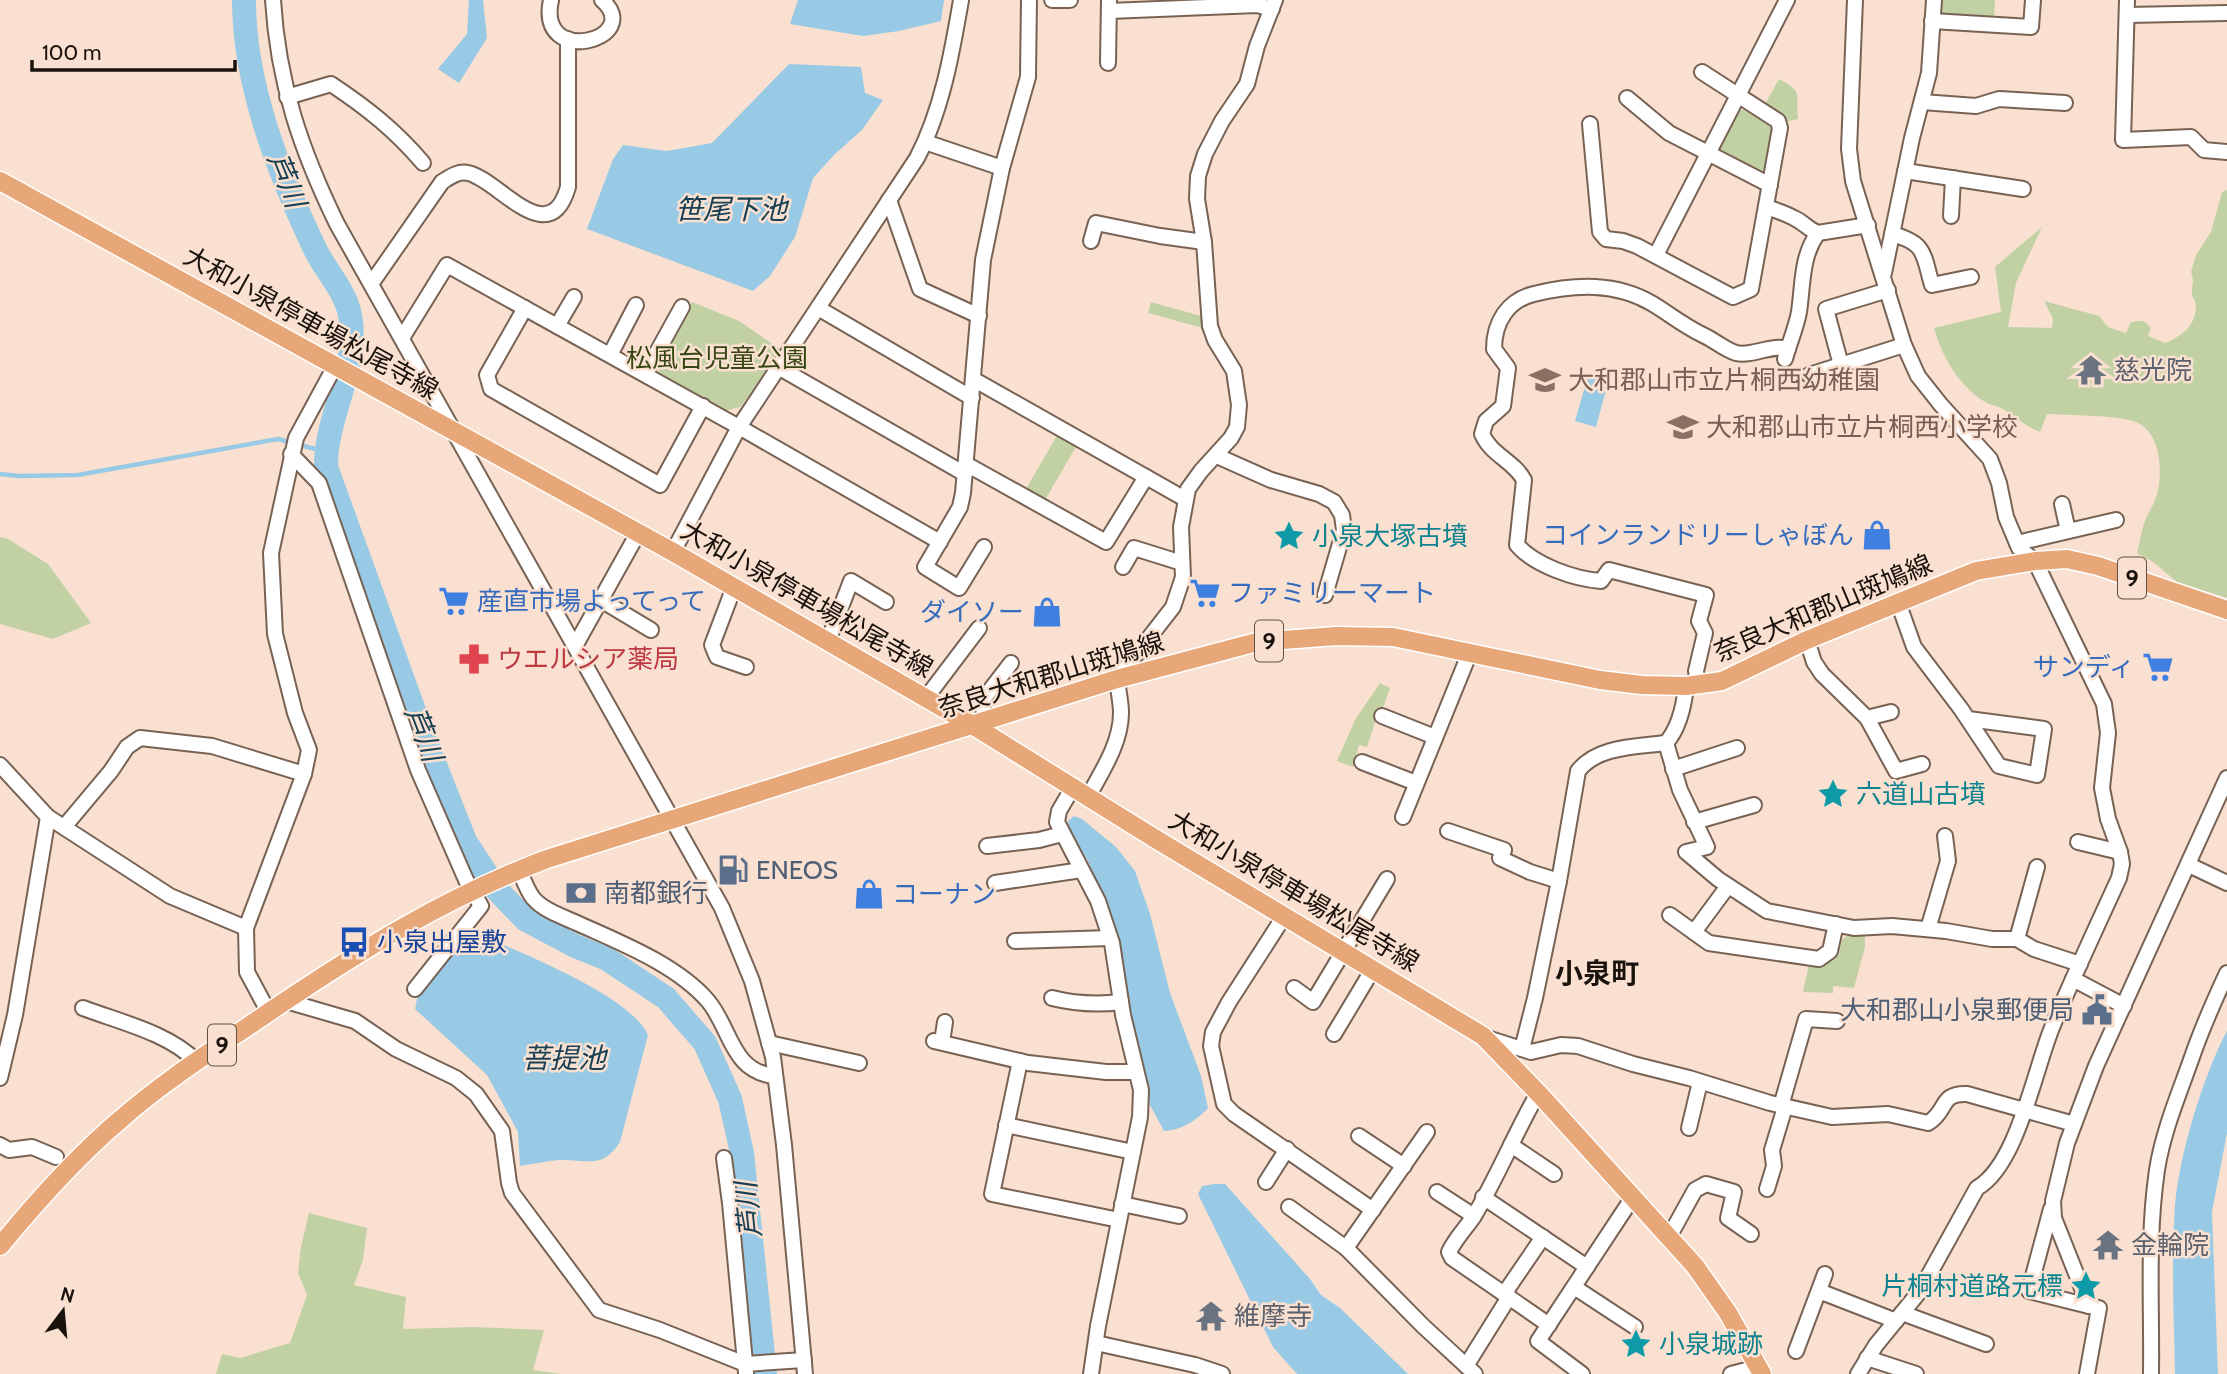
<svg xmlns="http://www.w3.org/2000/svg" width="2227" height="1374" viewBox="0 0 2227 1374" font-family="Cabin,'Noto Sans JP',sans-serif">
<rect width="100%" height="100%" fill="#f9e0d0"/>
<g fill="#c1d1a4">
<path d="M1940 0H1995L1994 20 1946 17 1939 11Z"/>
<path d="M1779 79C1805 93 1795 93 1798 119L1785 122 1764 106Z"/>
<path d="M1737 110H1744L1769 123 1773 134 1763 178 1715 155Z"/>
<path d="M2227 190V598L2177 582 2153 562 2137 553C2140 543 2141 531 2145 521 2149 511 2155 503 2158 491 2162 469 2161 435 2138 423 2124 415 2065 415 2047 414L2040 432C2025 427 2016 416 2003 409 1998 406 1992 406 1987 403 1960 388 1942 357 1934 328L2001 312 1995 267 2042 227 2016 283 2008 327 2052 328 2053 319 2044 301 2099 316 2108 327 2126 333 2131 322C2141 320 2145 320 2151 328L2148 336 2165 343C2182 336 2196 326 2196 305 2196 302 2193 298 2192 295 2191 286 2195 281 2191 272L2196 255 2211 232 2222 192Z"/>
<path d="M692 302 739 321 783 351 740 407 725 411 659 373 657 366Z"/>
<path d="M1151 302 1201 316 1203 328 1148 313Z"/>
<path d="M1058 434 1077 445 1045 500 1026 489Z"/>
<path d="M0 537 8 539 48 564 91 623 53 639 0 624Z"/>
<path d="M1380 683 1390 688 1381 713 1375 711 1373 718 1376 719 1367 747 1359 745 1353 767 1337 761 1355 720Z"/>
<path d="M1849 934 1865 936V947L1854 988 1833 986V993L1803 992 1809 964 1822 967 1839 954 1842 940Z"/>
<path d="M309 1213 367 1228 363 1260 354 1285 406 1297 403 1329 474 1327 544 1330 533 1370 560 1374H216L222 1354 240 1358 290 1343 307 1295 298 1273 301 1247Z"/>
</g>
<g fill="#98cae5">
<path d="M469 0H483L487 38 459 83 438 69 467 34Z"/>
<path d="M798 0H944L941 21 899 31 863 36 790 24Z"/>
<path d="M789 64 861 67 865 93 883 100 862 130 835 154 813 178 795 237 770 276 753 291 587 229 613 159 623 145 667 151 712 143Z"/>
<path d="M1589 373 1609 379 1596 427 1575 421Z"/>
<path d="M1074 816 1082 819 1116 847 1135 871 1150 914 1170 993 1201 1076 1208 1108C1197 1120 1182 1130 1164 1131L1150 1105 1117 945 1106 903 1087 859 1071 835 1068 821Z"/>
<path d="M465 935H481C521 953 631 996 648 1035L620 1142C602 1170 587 1159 559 1160 546 1161 533 1164 520 1166L518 1132 487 1075 415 1009 418 994Z"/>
<path d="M2227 1031V1133L2212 1212 2218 1374H2175C2174 1318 2171 1262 2175 1206 2179 1155 2203 1076 2227 1031Z"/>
<path d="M1215 1184H1225L1310 1279 1321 1295 1340 1308 1408 1374H1297L1273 1347 1198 1194 1202 1186Z"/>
</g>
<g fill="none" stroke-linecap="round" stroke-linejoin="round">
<path stroke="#98cae5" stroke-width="4.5" d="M0 474 19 476 78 475 278 439 326 452"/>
<path stroke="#98cae5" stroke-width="24" d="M244 0C244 85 279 173 315 249 325 270 346 292 350 315 360 366 325 417 326 467L420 727 465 841 497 890 526 920 575 946 607 959 666 998 705 1043 730 1099 742 1153 765 1374"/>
<g stroke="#776254" stroke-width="18">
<g id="minor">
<path d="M273 0C278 83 301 150 337 224L722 908 752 981 773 1057 784 1145 805 1374"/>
<path d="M551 0C536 69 646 39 602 0"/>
<path d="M1052 0H1070"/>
<path d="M1855 0 1849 149 1853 181 1904 345 1918 376 1941 405 1990 459 1999 483 2006 517 2019 548 2035 561 2104 704 2108 733 2102 788 2108 819 2120 852 2122 864 2119 878C2097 926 2074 975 2053 1025 2035 1067 2018 1165 1977 1188L1920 1291 1876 1345 1858 1374"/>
<path d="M2127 0 2123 140 2191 137 2204 150 2227 152"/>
<path d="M1109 11 1257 5 1272 9"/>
<path d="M2127 15 2227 13"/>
<path d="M1932 21 2031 27 2033 0"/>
<path d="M1108 63 1109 0"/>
<path d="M287 97 331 84C367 108 395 130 423 163"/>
<path d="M1627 98 1669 133 1770 185"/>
<path d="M1922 102 1976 106 1999 99 2065 103"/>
<path d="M1590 124 1600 232 1606 239 1623 241 1637 246 1733 297 1751 289 1780 128 1778 121 1702 72"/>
<path d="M925 142 1002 168"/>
<path d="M1905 171 2023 189"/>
<path d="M889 200 920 289 979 316"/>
<path d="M1766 207C1775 210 1785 213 1794 218 1803 222 1809 230 1818 233L1868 225"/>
<path d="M1951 216 1953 178"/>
<path d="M1892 234C1926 243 1923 254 1932 285L1971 277"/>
<path d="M1091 241 1096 223 1160 236 1204 242"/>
<path d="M1656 255 1787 0"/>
<path d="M1884 273 1912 138 1929 73 1934 0"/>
<path d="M371 284 442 182C450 177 458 171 468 173 498 179 549 253 568 187V39"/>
<path d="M525 308 487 375 491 389 660 485 703 406"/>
<path d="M818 308 972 398"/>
<path d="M557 326 574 297"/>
<path d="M402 338 447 265 739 427 940 542"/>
<path d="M610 355 636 305"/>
<path d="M1785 359C1789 344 1796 328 1799 312 1803 285 1801 256 1818 233"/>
<path d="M1841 365 1826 309 1888 290"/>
<path d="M778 367 965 474"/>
<path d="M645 374 682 307"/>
<path d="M1809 375 1904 345"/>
<path d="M973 379 1185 499"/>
<path d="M291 454 319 483 418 770 466 880 481 906 415 989"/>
<path d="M1217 456 1271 480 1319 494 1334 502 1342 515 1344 530 1325 595"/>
<path d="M966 464 1106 542 1146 477"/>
<path d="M2062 504 2068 531"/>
<path d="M2017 543 2116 520"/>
<path d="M984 547 959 588 925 567 960 507 963 493 983 260 1002 168 1028 77 1029 0"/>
<path d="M673 552 739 427 917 158C942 110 952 53 961 0"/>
<path d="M1123 567 1134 548 1182 563"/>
<path d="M734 587 712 645 717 657 746 667"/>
<path d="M601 600 651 630"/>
<path d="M1898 602 1914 647 1961 709 1999 766 2037 775 2044 729 1968 719"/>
<path d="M1807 640 1814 662 1822 674 1867 718 1896 771 1922 764"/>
<path d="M828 641 851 581 886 602"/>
<path d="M575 646 638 533"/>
<path d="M1698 685 1696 671 1705 633 1699 621 1706 595 1609 570 1601 581C1574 579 1534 565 1517 545L1524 480C1514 461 1491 455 1482 434L1486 421 1503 406 1508 368 1494 349C1494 322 1508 300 1534 294 1575 284 1616 282 1653 304 1671 315 1684 326 1703 335 1714 340 1724 349 1736 353 1753 357 1769 344 1788 349"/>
<path d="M926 698 979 628"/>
<path d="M1382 716 1435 737"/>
<path d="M1867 718 1891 712"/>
<path d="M987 722 981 702 1011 663"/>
<path d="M1666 743 1680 790 1707 847 1686 852 1718 879 1767 911 1854 928 1892 926 1946 931 1992 939H2017L2034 949 2080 964"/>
<path d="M1362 762 1416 783"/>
<path d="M0 765 48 817 170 896 246 928"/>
<path d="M1673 769 1737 748"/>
<path d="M1073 787 1059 811 1057 822 1098 901 1112 943 1123 1015 1141 1090 1140 1117 1098 1326 1091 1374"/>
<path d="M1088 797C1102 771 1121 743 1121 713 1121 702 1118 690 1117 679L1173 607 1183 577 1181 527 1188 489 1201 471 1231 438 1237 427 1239 405 1234 371 1215 340 1210 326 1204 242 1197 199 1198 176 1205 154 1222 121 1247 84 1257 46 1275 0"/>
<path d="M1403 817 1470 652"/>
<path d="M1694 822 1754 805"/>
<path d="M64 827 111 771 127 747 140 738 212 746 304 774"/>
<path d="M1448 831 1504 850 1500 858 1530 872 1559 881"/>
<path d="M2078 842 2120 852"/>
<path d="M987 846 1039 840 1062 834"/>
<path d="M2189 865 2227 883"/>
<path d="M519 869C523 879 527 890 533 898 544 911 564 917 579 924 621 943 677 965 708 1001 731 1028 731 1072 775 1076"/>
<path d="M995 883 1081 870"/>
<path d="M1285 915 1229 1002 1213 1032 1211 1046 1224 1104 1234 1114 1373 1210"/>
<path d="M1670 915 1709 943 1819 959 1830 951 1836 924"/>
<path d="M1928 929 1948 861 1945 836"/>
<path d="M1694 932 1728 886"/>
<path d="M2017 939 2037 867"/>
<path d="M1015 941 1110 938"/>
<path d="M2073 979 2124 1006"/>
<path d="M1294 988 1313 1002 1387 879"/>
<path d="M1052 998C1076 1004 1096 1005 1121 1002"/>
<path d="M286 1001 355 1021 396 1049 456 1078 476 1094 502 1131 509 1183 512 1193 599 1310 660 1330 745 1364 804 1360"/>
<path d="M83 1008C120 1022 169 1033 197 1062"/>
<path d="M269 1013 247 972 246 928 304 774 309 750 295 713 275 634 271 553 296 438 335 366"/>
<path d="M1334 1034 1373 969"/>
<path d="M1484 1037 1531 1052 1561 1045 1578 1046 1633 1064 1689 1078 1770 1103 1832 1117 1888 1114 1928 1123C1948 1111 1939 1093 1967 1094L2074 1124"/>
<path d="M934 1041 1028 1063 1106 1072H1135"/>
<path d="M942 1042 945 1022"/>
<path d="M769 1043 859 1063"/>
<path d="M1522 1049 1535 998 1559 881 1578 771C1597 746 1636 747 1666 743 1679 728 1684 706 1686 686"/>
<path d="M1020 1061 992 1194 1119 1220"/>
<path d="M0 1078 15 1015 48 817"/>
<path d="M1538 1093C1515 1133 1498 1176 1474 1216 1466 1228 1455 1239 1449 1252L1452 1258 1549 1325"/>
<path d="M1781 1106 1806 1019 1837 1021"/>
<path d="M1006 1125 1133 1152"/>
<path d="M1689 1128 1700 1082"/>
<path d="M1359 1136 1404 1166"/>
<path d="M0 1145 9 1150 32 1147 56 1157"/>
<path d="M1511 1145 1554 1174"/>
<path d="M724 1158 730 1203 746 1373"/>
<path d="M1266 1182 1287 1149"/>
<path d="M1767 1189 1774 1166 1772 1150 1785 1107"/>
<path d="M1437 1192 1474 1216"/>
<path d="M1483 1197 1587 1267"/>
<path d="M1122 1204 1179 1216"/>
<path d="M1289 1207 1346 1248 1423 1326 1475 1374"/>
<path d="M2051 1209 2029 1291 2089 1306"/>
<path d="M1669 1237 1695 1190 1706 1184 1734 1192 1728 1218 1751 1234"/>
<path d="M1346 1248 1427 1132"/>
<path d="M1574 1287 1635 1327"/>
<path d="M1819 1291 1896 1321"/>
<path d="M1504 1294 1543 1237"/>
<path d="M1902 1313 1986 1344"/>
<path d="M1096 1343 1195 1365 1222 1374"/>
<path d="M1796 1351 1825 1274"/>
<path d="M1867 1358 1916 1374"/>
<path d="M1466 1366 1509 1297"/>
<path d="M1582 1374 1538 1341 1633 1197"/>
<path d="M1731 1374 1758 1367"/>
<path d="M2087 1374 2099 1308 2089 1306 2054 1218 2053 1201 2067 1143 2096 1066 2227 778"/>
<path d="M2151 1374C2152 1306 2147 1238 2157 1170 2163 1131 2179 1094 2192 1057 2202 1028 2214 1001 2227 973"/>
</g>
</g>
<g stroke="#fff" stroke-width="21">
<g id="major">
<path d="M0 181 673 552 974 726 1154 838 1483 1036 1541 1096 1695 1266 1728 1313 1762 1374"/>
<path d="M0 1246C37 1201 76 1157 121 1119 166 1079 223 1044 272 1010 361 950 446 897 547 859L1117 679 1257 642 1336 636 1393 637 1600 680 1642 685 1686 686 1722 681 1807 640 1976 571 2035 561 2067 559 2098 566 2227 610"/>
</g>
</g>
<use href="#minor" stroke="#fff" stroke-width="14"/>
<use href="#major" stroke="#e8a779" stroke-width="18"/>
</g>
<defs>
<g id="temple-bare" transform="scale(2.415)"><path d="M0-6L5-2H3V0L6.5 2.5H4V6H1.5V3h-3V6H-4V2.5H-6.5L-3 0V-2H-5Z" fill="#6b7280" stroke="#f9e0d0" stroke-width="2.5" paint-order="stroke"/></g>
<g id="school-bare" transform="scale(2.415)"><path d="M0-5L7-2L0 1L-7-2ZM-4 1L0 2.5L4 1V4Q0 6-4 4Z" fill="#8d6e63" stroke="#f9e0d0" stroke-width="2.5" paint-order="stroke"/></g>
<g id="shop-bare" transform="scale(2.415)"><path d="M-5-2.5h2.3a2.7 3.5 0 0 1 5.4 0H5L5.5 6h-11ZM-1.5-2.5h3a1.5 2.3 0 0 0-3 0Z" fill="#3f7fe0" stroke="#f9e0d0" stroke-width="2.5" paint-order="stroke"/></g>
<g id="sight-bare" transform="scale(2.415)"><path d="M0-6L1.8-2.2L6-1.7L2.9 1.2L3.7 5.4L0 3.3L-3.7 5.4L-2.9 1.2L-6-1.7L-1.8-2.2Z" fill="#0f9aa8" stroke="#f9e0d0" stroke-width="2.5" paint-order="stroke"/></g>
<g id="supermarket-bare" transform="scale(2.415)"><path d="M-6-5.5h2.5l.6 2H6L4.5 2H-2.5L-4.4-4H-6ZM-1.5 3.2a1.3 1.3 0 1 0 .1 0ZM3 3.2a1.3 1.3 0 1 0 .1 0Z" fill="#3f7fe0" stroke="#f9e0d0" stroke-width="2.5" paint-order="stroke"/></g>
<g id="pharmacy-bare" transform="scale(2.415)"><path d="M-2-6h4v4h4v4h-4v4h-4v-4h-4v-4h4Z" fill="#e0444e" stroke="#f9e0d0" stroke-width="2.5" paint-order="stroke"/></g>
<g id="fuel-bare" transform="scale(2.415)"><path d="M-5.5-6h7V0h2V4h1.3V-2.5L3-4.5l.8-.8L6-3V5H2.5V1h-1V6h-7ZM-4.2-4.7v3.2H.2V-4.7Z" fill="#5c6f8a" stroke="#f9e0d0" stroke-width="2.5" paint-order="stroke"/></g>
<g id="bank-bare" transform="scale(2.415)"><path d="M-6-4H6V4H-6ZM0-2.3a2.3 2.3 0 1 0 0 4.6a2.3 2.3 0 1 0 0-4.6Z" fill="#5c6f8a" stroke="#f9e0d0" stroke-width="2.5" paint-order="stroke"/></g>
<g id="bus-bare" transform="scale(2.415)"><path d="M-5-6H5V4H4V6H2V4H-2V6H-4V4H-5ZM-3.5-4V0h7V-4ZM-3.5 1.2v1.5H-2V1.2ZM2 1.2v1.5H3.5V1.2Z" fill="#1a4fb4" stroke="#f9e0d0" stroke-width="2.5" paint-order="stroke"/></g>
<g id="civic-bare" transform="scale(2.415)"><path d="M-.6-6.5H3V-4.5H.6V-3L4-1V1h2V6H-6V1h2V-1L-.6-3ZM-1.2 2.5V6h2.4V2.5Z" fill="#5c6f8a" stroke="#f9e0d0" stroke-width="2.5" paint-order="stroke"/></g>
</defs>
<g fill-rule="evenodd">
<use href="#temple-bare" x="2091" y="370"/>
<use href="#school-bare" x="1545" y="380"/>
<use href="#school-bare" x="1683" y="427"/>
<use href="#shop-bare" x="1877" y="535"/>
<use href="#sight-bare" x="1289" y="536"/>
<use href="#supermarket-bare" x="1205" y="593"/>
<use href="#supermarket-bare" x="454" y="601"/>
<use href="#shop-bare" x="1047" y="612"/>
<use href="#pharmacy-bare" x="474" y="659"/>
<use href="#supermarket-bare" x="2158" y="667"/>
<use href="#sight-bare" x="1833" y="794"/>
<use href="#fuel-bare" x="733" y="870"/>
<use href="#bank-bare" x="581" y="893"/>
<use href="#shop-bare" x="869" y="894"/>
<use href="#bus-bare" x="354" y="942"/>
<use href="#civic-bare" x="2097" y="1010"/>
<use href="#temple-bare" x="2108" y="1245"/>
<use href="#sight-bare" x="2086" y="1286"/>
<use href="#temple-bare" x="1211" y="1316"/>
<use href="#sight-bare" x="1636" y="1344"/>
</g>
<g text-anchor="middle" stroke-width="5" stroke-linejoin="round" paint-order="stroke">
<g fill="#f9e0d0" stroke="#5d5047" stroke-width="2">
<rect x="2118" y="557.5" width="28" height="41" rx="5"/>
<rect x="1255" y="620.5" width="28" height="41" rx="5"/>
<rect x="208" y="1024.5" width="28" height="41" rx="5"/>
</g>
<g font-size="24" font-weight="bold" fill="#1a120c">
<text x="2132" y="586">9</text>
<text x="1269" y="649">9</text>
<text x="222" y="1053">9</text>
</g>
<g font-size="26" fill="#1a120c" stroke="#f9e0d0">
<text transform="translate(311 323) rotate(29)" y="9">大和小泉停車場松尾寺線</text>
<text transform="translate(807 599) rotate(30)" y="9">大和小泉停車場松尾寺線</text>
<text transform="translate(1823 608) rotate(-23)" y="9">奈良大和郡山斑鳩線</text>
<text transform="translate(1051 675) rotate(-17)" y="9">奈良大和郡山斑鳩線</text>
<text transform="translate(1294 891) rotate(31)" y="9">大和小泉停車場松尾寺線</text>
</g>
<g font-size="26" fill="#384613" stroke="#f9e0d0">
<text x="717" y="367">松風台児童公園</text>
</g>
<g font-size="26" fill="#5b616d" stroke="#f9e0d0" text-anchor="start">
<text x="2114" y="379">慈光院</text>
<text x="2131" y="1254">金輪院</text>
<text x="1234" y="1325">維摩寺</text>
</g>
<g font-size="26" fill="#785e54" stroke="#f9e0d0" text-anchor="start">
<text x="1568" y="389">大和郡山市立片桐西幼稚園</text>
<text x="1706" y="436">大和郡山市立片桐西小学校</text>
</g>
<g font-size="26" fill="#366cbe" stroke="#f9e0d0" text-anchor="end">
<text x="1854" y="544">コインランドリーしゃぼん</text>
<text x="1228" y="602" text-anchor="start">ファミリーマート</text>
<text x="477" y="610" text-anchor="start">産直市場よってって</text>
<text x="1024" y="621">ダイソー</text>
<text x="2135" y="676">サンディ</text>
<text x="892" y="903" text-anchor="start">コーナン</text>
</g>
<g font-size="26" fill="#0d838f" stroke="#f9e0d0" text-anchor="start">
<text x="1312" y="545">小泉大塚古墳</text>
<text x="1856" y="803">六道山古墳</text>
<text x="2063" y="1295" text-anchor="end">片桐村道路元標</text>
<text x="1659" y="1353">小泉城跡</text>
</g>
<g font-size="26" fill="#be3a42" stroke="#f9e0d0" text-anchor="start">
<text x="497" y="668">ウエルシア薬局</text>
</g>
<g font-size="26" fill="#4e5e75" stroke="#f9e0d0" text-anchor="start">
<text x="756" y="879">ENEOS</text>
<text x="604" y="902">南都銀行</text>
<text x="2074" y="1019" text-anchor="end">大和郡山小泉郵便局</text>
</g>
<g font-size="26" fill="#164399" stroke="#f9e0d0" text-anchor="start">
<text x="377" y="951">小泉出屋敷</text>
</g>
<g font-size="28" font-style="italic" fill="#184054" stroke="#f9e0d0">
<text transform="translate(287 180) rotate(68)" y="10">芦川</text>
<text x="731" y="219">笹尾下池</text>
<text transform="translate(424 734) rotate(69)" y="10">芦川</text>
<text x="564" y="1068">菩提池</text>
<text transform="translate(748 1210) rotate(-96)" y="10">芦川</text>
</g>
<g font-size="28" font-weight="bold" fill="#1a120c" stroke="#f9e0d0">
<text x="1597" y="983">小泉町</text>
</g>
</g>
<g transform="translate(63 1311) rotate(16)" stroke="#f9e0d0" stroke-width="5" paint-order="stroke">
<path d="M0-5L12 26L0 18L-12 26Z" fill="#1a120c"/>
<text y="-10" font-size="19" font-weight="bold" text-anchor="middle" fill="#1a120c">N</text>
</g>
<path d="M32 60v10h203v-10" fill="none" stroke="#1a120c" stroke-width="3.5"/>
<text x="42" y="60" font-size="21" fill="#1a120c" stroke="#f9e0d0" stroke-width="5" paint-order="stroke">100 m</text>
</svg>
